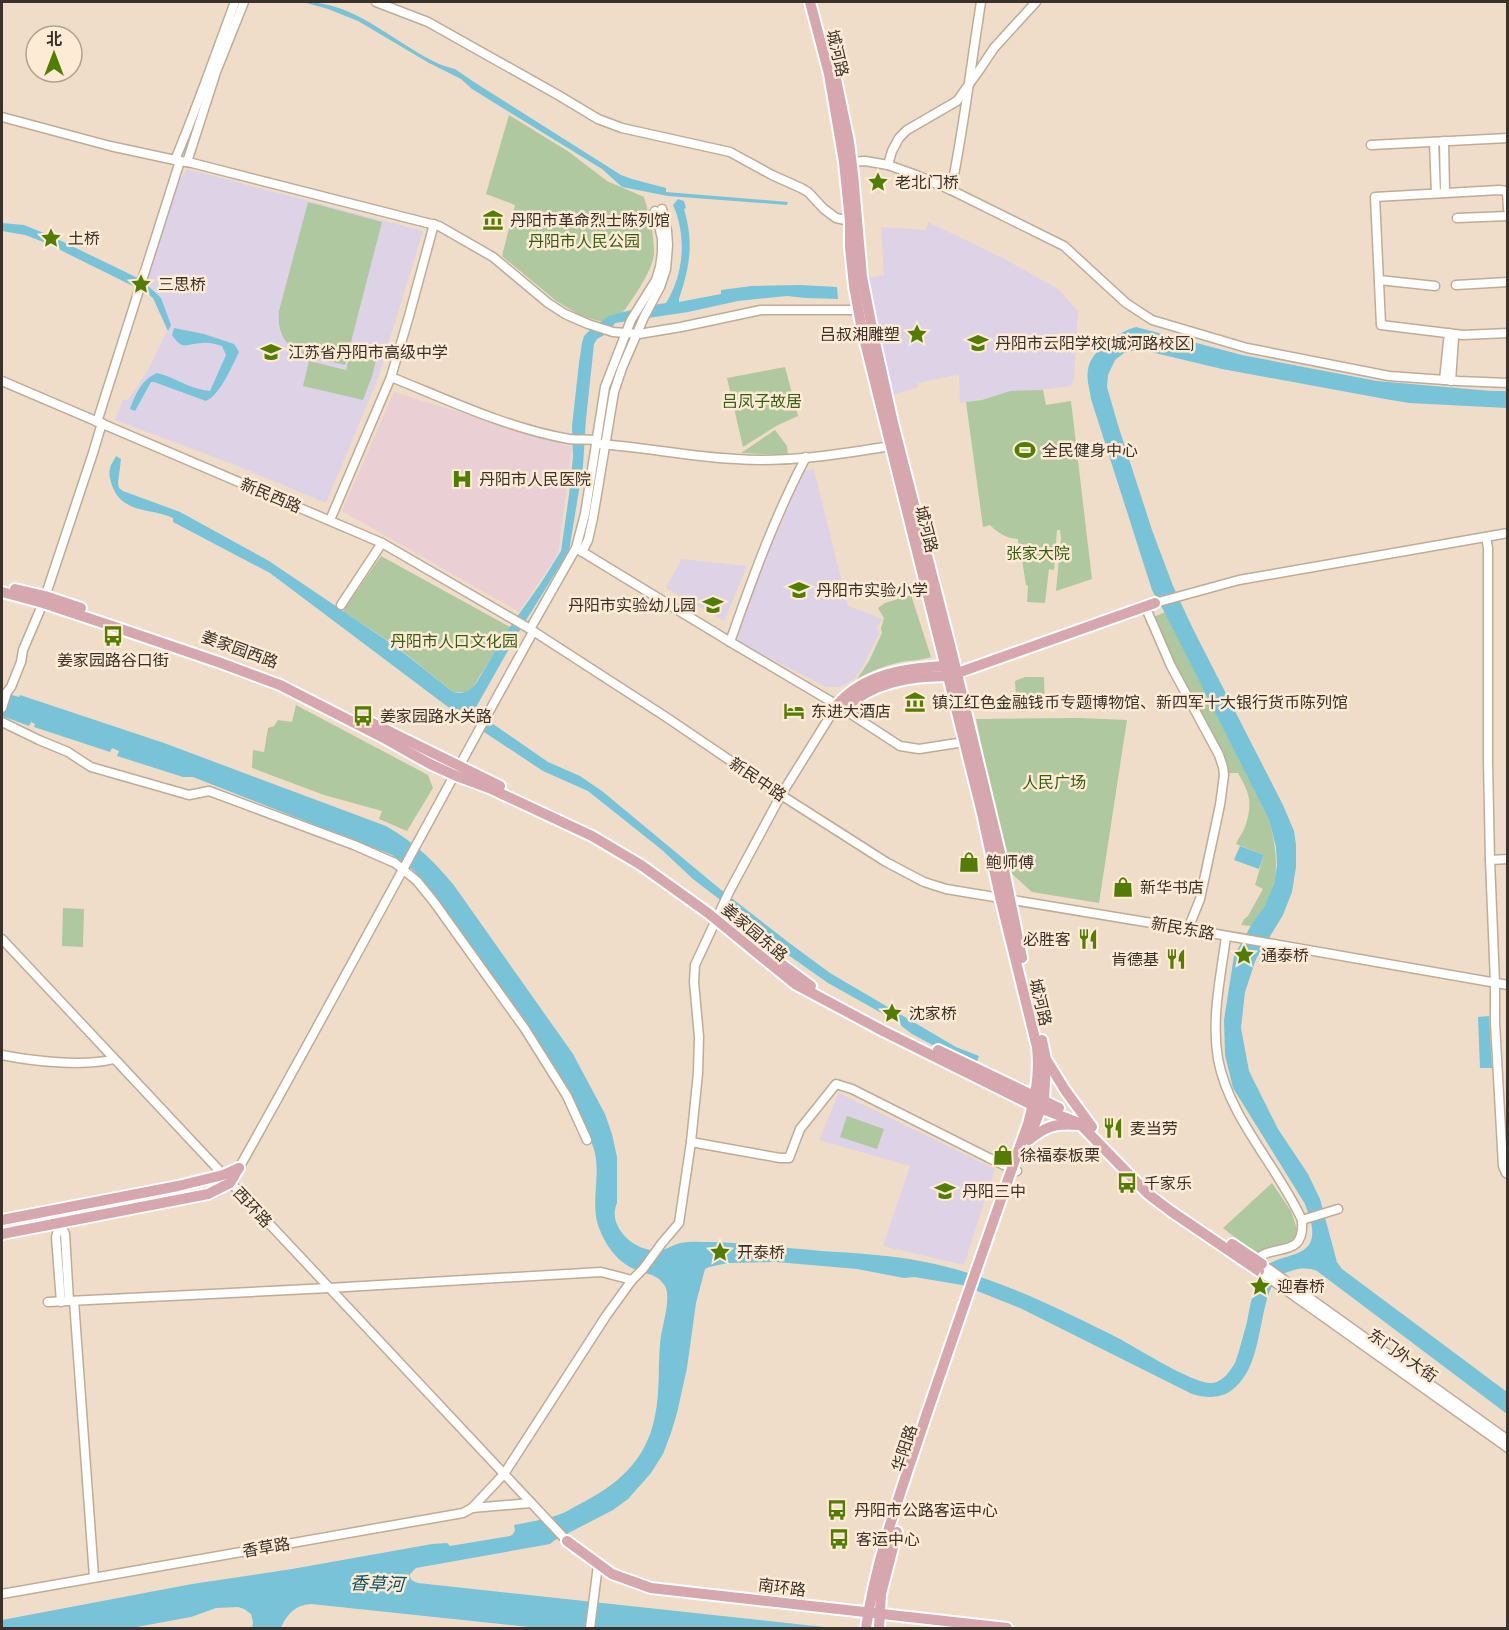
<svg xmlns="http://www.w3.org/2000/svg" width="1509" height="1630" viewBox="0 0 1509 1630" font-family="'Sofia Sans Condensed','Noto Sans SC',sans-serif">
<rect width="100%" height="100%" fill="#f0ddc9"/>
<g fill="#ddd2e6">
<path d="M187 169 423 231 377 381 326 503 230 463 115 420 123 400H128L148 370 165 335 168 331 153 289 146 283 174 189Z"/>
<path d="M928 222 1003 258 1058 289 1078 311 1074 379 1071 386 1033 391H1010L982 400 960 403 959 376 956 375 918 383V387L890 396 867 278 884 275 881 227 926 230Z"/>
<path d="M814 469 848 606 883 619 876 629 880 632 862 668 853 680 839 687H826L734 640 759 575 804 471Z"/>
<path d="M682 559 747 566 724 621 666 588Z"/>
<path d="M839 1093 995 1169 964 1265 883 1246 910 1166 819 1140Z"/>
</g>
<path fill="#eacfd4" d="M394 392 572 447 558 554 519 612 342 511Z"/>
<g fill="#afc89f">
<path d="M509 115 569 152 607 181 644 197C649 215 654 233 654 252 654 272 626 308 614 325L581 316 555 300 502 256 515 205 486 194Z"/>
<path d="M308 202 382 222 345 365C312 357 275 355 279 311Z"/>
<path d="M352 346 378 353 372 376 363 400 303 386 309 361 346 370Z"/>
<path d="M785 367 798 416 776 426 743 447 727 378Z"/>
<path d="M1043 390 1046 405 1071 401 1092 579 1056 591 1061 538 1060 530H1057L1054 570 1049 569 1045 603 1027 602 1028 586 1026 585 1022 560H1018V539C1006 538 999 534 990 525L983 527 966 402 982 400 1010 391Z"/>
<path d="M775 430 787 446 788 455 741 453Z"/>
<path d="M381 556 510 627 472 689 467 692H453L396 646 343 611Z"/>
<path d="M911 595 931 657C920 661 908 660 897 663 884 666 869 672 857 679L869 661 882 633 881 628 884 618 878 608 885 603Z"/>
<path d="M1165 612 1269 820C1277 850 1281 879 1265 907 1260 914 1255 919 1251 926L1241 925 1244 919 1248 916 1263 889 1255 885 1264 855 1236 844C1238 838 1243 833 1245 827 1253 803 1250 794 1238 773H1227L1173 666 1152 618Z"/>
<path d="M1025 677H1044L1045 710 1017 712 1015 681Z"/>
<path d="M296 705 428 775 433 788 407 831 379 819 382 811 324 795 252 768 253 750 264 752 268 728 274 726 278 720 292 722Z"/>
<path d="M1079 718 1127 720 1099 903 1032 892 1010 872 1004 854 976 719Z"/>
<path d="M63 908 84 909 83 947 62 946Z"/>
<path d="M847 1116 884 1129 877 1149 840 1137Z"/>
<path d="M1272 1183 1291 1211 1297 1229 1294 1241 1256 1254 1223 1228Z"/>
</g>
<g fill="#78c3d8">
<path d="M303 2C353 1 391 40 433 61 440 65 448 67 455 69L474 82 621 175 632 179 666 188V192L788 202 787 205 668 196 622 187 602 169 472 89 461 79 429 63 358 21 328 9Z"/>
<path d="M678 199 684 201 686 208 684 209C694 243 690 266 679 299V302L721 294V290L751 286 800 285 837 287 838 299 806 298 787 296 738 301 688 312 615 323 608 333 597 339 594 344 586 419 583 466 569 551 515 638 475 709 480 715 548 762 580 776 602 791 720 889 788 942 830 973 956 1047 979 1056 976 1064 938 1048 912 1034 894 1020 828 983 784 952V950L775 942 773 944 749 922 693 879 662 850 588 791 543 771 460 716 270 573 173 522V518C152 508 124 514 113 488 111 482 108 475 110 469 110 465 114 461 116 456L121 459 118 483 119 488 123 491 180 512 269 561 395 646 453 692C464 694 470 692 477 682L505 634 541 583 561 551 569 495 573 457 572 426 579 363 582 343 584 336 591 329 609 316 646 306 666 303C684 274 687 236 673 205Z"/>
<path d="M2 223 24 225 51 236 142 280 161 298 171 325 168 331 153 298 143 291 46 243 25 235 2 231Z"/>
<path d="M1136 327 1242 355 1377 381 1491 391H1507V408L1409 403 1385 399 1222 369 1138 349 1124 353 1115 360 1108 375 1107 387 1118 425 1152 530 1173 586 1193 629 1283 805 1294 831 1296 845V867L1292 892 1283 915 1256 959 1245 992 1241 1028 1249 1071 1278 1129 1308 1174 1320 1199 1337 1262 1342 1269 1507 1392V1414L1317 1271C1309 1268 1303 1268 1294 1270 1289 1272 1282 1273 1278 1278 1269 1287 1267 1299 1264 1311 1258 1337 1255 1373 1232 1390 1220 1399 1206 1398 1192 1394L1020 1308 962 1285 914 1277 904 1278 857 1269 776 1262 728 1263 709 1267 705 1269 696 1303 687 1368 677 1413 671 1433 663 1454 651 1473 628 1499 613 1510 555 1540 550 1544 416 1568 410 1574C410 1580 412 1581 418 1583L833 1628H538L311 1604C295 1605 286 1615 281 1628H252L253 1622 251 1614 244 1609 238 1607 216 1608 191 1617 131 1628H2V1620L192 1584 292 1569 432 1544 447 1543 450 1546 510 1536 513 1534 515 1530 514 1525C528 1522 544 1520 558 1515 565 1513 572 1508 578 1505 617 1485 646 1462 655 1416 660 1392 658 1368 660 1344 661 1328 672 1299 665 1286 656 1272 645 1275 634 1269 616 1261 604 1243 598 1225 590 1199 603 1169 592 1144 571 1090 535 1044 504 996 484 967 464 939 444 911 434 898 425 883 414 871 408 865 399 860 392 855L193 777H183L117 756 119 751 112 748 110 752 34 727 35 724 31 722 29 726 2 716V692L19 697 20 695 164 743 386 826C415 843 431 858 453 884L573 1054 605 1114 612 1134 617 1157V1203C608 1223 627 1244 646 1249 664 1254 666 1247 680 1243 690 1241 702 1242 712 1242 748 1243 785 1248 821 1251 855 1253 891 1255 925 1262 992 1275 1058 1308 1118 1338 1137 1348 1195 1385 1212 1383 1223 1382 1230 1371 1235 1363 1240 1349 1243 1336 1247 1322 1250 1306 1254 1282 1264 1269 1275 1254 1304 1259 1311 1241 1315 1228 1309 1216 1305 1204L1233 1088 1225 1055 1224 1020 1234 956 1253 922 1265 906 1274 884 1277 865 1276 847 1269 820 1165 613 1152 590 1091 399C1090 390 1086 379 1088 370 1090 351 1119 331 1136 327Z"/>
<path d="M174 328 204 334 234 344 239 352C232 366 220 395 206 401L154 382H151L135 411 130 409C135 395 142 379 157 373 175 377 191 390 210 391L226 355 222 346C215 344 208 342 202 343 185 344 183 351 172 335Z"/>
<path d="M1240 846 1264 855 1259 869 1234 860Z"/>
<path d="M1489 1016 1492 1068H1480L1478 1017Z"/>
</g>
<g fill="none" stroke-linecap="round" stroke-linejoin="round">
<g stroke="#beac98" stroke-width="11">
<g id="minor">
<path d="M376 2 428 22 558 95 598 119 622 128 730 152 772 175 801 188 808 192 824 209 836 218 850 221"/>
<path d="M2 117 110 146 175 160C197 108 215 55 235 2"/>
<path d="M1444 141 1445 193"/>
<path d="M1434 142 1436 193"/>
<path d="M1371 145 1508 138"/>
<path d="M175 160 192 163 439 226 493 257 548 303 565 314 588 324 613 332 639 334 681 327 761 310H858"/>
<path d="M187 162 216 72 244 2"/>
<path d="M848 162 865 161 888 165 916 175 951 190 1064 246 1126 303 1152 320 1247 348 1389 376 1459 381 1508 383"/>
<path d="M888 165 892 151 899 138 907 130 957 101 980 69 994 48 1036 2"/>
<path d="M951 190C964 128 971 64 981 2"/>
<path d="M1507 191 1508 209"/>
<path d="M1508 191 1499 190 1375 197 1381 325 1463 335 1508 333"/>
<path d="M1457 218 1508 216"/>
<path d="M1379 280 1435 286"/>
<path d="M1456 285 1508 282"/>
<path d="M391 377C448 400 507 428 569 439 578 440 587 439 596 440"/>
<path d="M1444 380 1449 333"/>
<path d="M2 381 382 543 530 629 666 717 781 795 886 862 924 882 946 889 1188 929 1508 985"/>
<path d="M1451 381 1454 337"/>
<path d="M97 422 180 161"/>
<path d="M599 444C645 447 690 457 736 459 788 463 840 454 891 446"/>
<path d="M330 520 391 377 409 316 434 224"/>
<path d="M1486 537 1488 548V762L1490 860 1495 983V1023L1503 1166 1506 1173 1508 1174"/>
<path d="M576 548 732 643 837 705 900 746 919 749 964 742"/>
<path d="M582 552 588 540 593 518 614 392 622 368 644 317 660 287 666 269 668 245 667 231 662 209"/>
<path d="M1155 603 1239 580 1508 533"/>
<path d="M341 605 382 543"/>
<path d="M1145 606 1171 666 1219 755 1223 767 1224 775 1220 805 1200 899 1188 929"/>
<path d="M530 629 576 548 585 514 605 387 631 320 656 280 660 267 662 253V238L655 211"/>
<path d="M730 642C752 579 775 516 806 457"/>
<path d="M2 708 7 692 11 687 21 662 23 650 43 603 93 453 102 423"/>
<path d="M2 722 39 740 68 752 91 767 189 795 209 791 354 845 395 863 417 881 434 902 525 1029 567 1096 587 1140"/>
<path d="M1490 860 1508 859"/>
<path d="M1226 936C1221 976 1211 1018 1218 1059 1229 1118 1278 1167 1302 1220"/>
<path d="M2 939 567 1541"/>
<path d="M2 1055C31 1061 85 1067 114 1059"/>
<path d="M691 1142 780 1158H789L800 1129 836 1084 852 1089 989 1158 1017 1171"/>
<path d="M239 1168C339 990 434 810 533 632"/>
<path d="M58 1209 60 1223 65 1234 69 1301"/>
<path d="M60 1223 56 1237 61 1302"/>
<path d="M1253 1263C1271 1240 1305 1262 1302 1220L1338 1209"/>
<path d="M1262 1264 1508 1440"/>
<path d="M1259 1271 1508 1448"/>
<path d="M74 1301 94 1577"/>
<path d="M48 1302 329 1288 601 1272 632 1280"/>
<path d="M472 1508 504 1474 606 1316 632 1280 643 1269 662 1243 679 1223 691 1142 698 1073 699 1037 694 982 695 965 729 892 781 795 837 705"/>
<path d="M2 1594 463 1513 472 1508 531 1503"/>
<path d="M590 1628 598 1565"/>
</g>
</g>
<g stroke="#fff" stroke-width="14">
<g id="major">
<path d="M810 2 829 74 844 162 850 221V247L854 286 862 330 982 813 1000 897 1037 1047C1040 1077 1035 1096 1028 1124 993 1220 960 1317 927 1413 904 1483 876 1556 866 1628"/>
<path d="M836 79 849 142 853 174 862 277 873 333 893 423 951 649 1003 865 1022 958"/>
<path d="M15 589 45 596 81 608"/>
<path d="M2 592 43 603 115 627 218 662 280 685 382 737 430 764 454 775 489 788 592 836 641 865 708 913 795 984 883 1031 1032 1105 1079 1123 1148 1194 1172 1212 1259 1271"/>
<path d="M837 705C865 673 906 668 946 666"/>
<path d="M844 709C872 682 911 676 949 676L1155 603"/>
<path d="M368 721 500 786"/>
<path d="M780 963 811 986"/>
<path d="M1042 1040 1046 1059 1065 1090 1092 1127"/>
<path d="M938 1050 1059 1108"/>
<path d="M1031 1134 1044 1100 1046 1062"/>
<path d="M1029 1140C1046 1126 1056 1123 1078 1125"/>
<path d="M2 1220 178 1186 223 1175 239 1168"/>
<path d="M2 1234 208 1194 230 1183 239 1168"/>
<path d="M1232 1244 1262 1264"/>
<path d="M567 1541 612 1574 651 1588 1007 1628"/>
<path d="M879 1628 881 1594 897 1532"/>
</g>
</g>
<use href="#minor" stroke="#fff" stroke-width="8"/>
<use href="#major" stroke="#d7a7b0" stroke-width="10"/>
</g>
<defs>
<g id="sight-bare" transform="scale(1.62)"><path d="M0-6L1.8-2.2L6-1.7L2.9 1.2L3.7 5.4L0 3.3L-3.7 5.4L-2.9 1.2L-6-1.7L-1.8-2.2Z" fill="#527d00" stroke="#feebd6" stroke-width="2.5" paint-order="stroke"/></g>
<g id="museum-bare" transform="scale(1.62)"><path d="M0-6L6-3V-2H-6V-3ZM-5-1h2V3h-2ZM-1-1h2V3h-2ZM3-1h2V3H3ZM-6 4H6V6H-6Z" fill="#527d00" stroke="#feebd6" stroke-width="2.5" paint-order="stroke"/></g>
<g id="school-bare" transform="scale(1.62)"><path d="M0-5L7-2L0 1L-7-2ZM-4 1L0 2.5L4 1V4Q0 6-4 4Z" fill="#527d00" stroke="#feebd6" stroke-width="2.5" paint-order="stroke"/></g>
<g id="stadium-bare" transform="scale(1.62)"><path d="M0-5a6.5 5 0 1 0 0 10a6.5 5 0 1 0 0-10ZM-3.5-1.8h7v3.6h-7Z" fill="#527d00" stroke="#feebd6" stroke-width="2.5" paint-order="stroke"/></g>
<g id="hospital-bare" transform="scale(1.62)"><path d="M-5-5h3v3.5h4V-5h3V5h-3V1.5h-4V5h-3Z" fill="#527d00" stroke="#feebd6" stroke-width="2.5" paint-order="stroke"/></g>
<g id="bus-bare" transform="scale(1.62)"><path d="M-5-6H5V4H4V6H2V4H-2V6H-4V4H-5ZM-3.5-4V0h7V-4ZM-3.5 1.2v1.5H-2V1.2ZM2 1.2v1.5H3.5V1.2Z" fill="#527d00" stroke="#feebd6" stroke-width="2.5" paint-order="stroke"/></g>
<g id="hotel-bare" transform="scale(1.62)"><path d="M-6-4.5h1.5V1H6V5H4.5V3h-9V5H-6ZM-4 0a1.8 1.8 0 1 1 3.6 0ZM.5 0V-2.5h3Q6-2.5 6 0Z" fill="#527d00" stroke="#feebd6" stroke-width="2.5" paint-order="stroke"/></g>
<g id="shop-bare" transform="scale(1.62)"><path d="M-5-2.5h2.3a2.7 3.5 0 0 1 5.4 0H5L5.5 6h-11ZM-1.5-2.5h3a1.5 2.3 0 0 0-3 0Z" fill="#527d00" stroke="#feebd6" stroke-width="2.5" paint-order="stroke"/></g>
<g id="restaurant-bare" transform="scale(1.62)"><path d="M-5-6h1v4h1v-4h1v4h1v-4h1v5L-1.5 .5V6h-2V.5L-5-1ZM5-6V6H3V1.5H1.5Q1.5-4 5-6Z" fill="#527d00" stroke="#feebd6" stroke-width="2.5" paint-order="stroke"/></g>
</defs>
<g fill-rule="evenodd">
<use href="#sight-bare" x="878" y="182"/>
<use href="#museum-bare" x="493" y="220"/>
<use href="#sight-bare" x="51" y="238"/>
<use href="#sight-bare" x="141" y="284"/>
<use href="#sight-bare" x="917" y="334"/>
<use href="#school-bare" x="978" y="343"/>
<use href="#school-bare" x="271" y="352"/>
<use href="#stadium-bare" x="1025" y="450"/>
<use href="#hospital-bare" x="462" y="479"/>
<use href="#school-bare" x="799" y="590"/>
<use href="#school-bare" x="713" y="605"/>
<use href="#bus-bare" x="113" y="636"/>
<use href="#museum-bare" x="915" y="702"/>
<use href="#hotel-bare" x="794" y="711"/>
<use href="#bus-bare" x="363" y="716"/>
<use href="#shop-bare" x="969" y="862"/>
<use href="#shop-bare" x="1123" y="887"/>
<use href="#restaurant-bare" x="1088" y="939"/>
<use href="#sight-bare" x="1244" y="955"/>
<use href="#restaurant-bare" x="1176" y="959"/>
<use href="#sight-bare" x="892" y="1013"/>
<use href="#restaurant-bare" x="1113" y="1128"/>
<use href="#shop-bare" x="1003" y="1155"/>
<use href="#bus-bare" x="1127" y="1183"/>
<use href="#school-bare" x="945" y="1191"/>
<use href="#sight-bare" x="720" y="1252"/>
<use href="#sight-bare" x="1260" y="1286"/>
<use href="#bus-bare" x="837" y="1510"/>
<use href="#bus-bare" x="839" y="1539"/>
</g>
<g text-anchor="middle" stroke-width="5" stroke-linejoin="round" paint-order="stroke">
<g font-size="16" fill="#3a322a" stroke="#feebd6">
<text transform="translate(838 53) rotate(77)" y="6">城河路</text>
<text transform="translate(271 495) rotate(23)" y="6">新民西路</text>
<text transform="translate(927 529) rotate(76)" y="6">城河路</text>
<text transform="translate(240 649) rotate(20)" y="6">姜家园西路</text>
<text transform="translate(758 779) rotate(34)" y="6">新民中路</text>
<text transform="translate(1183 928) rotate(10)" y="6">新民东路</text>
<text transform="translate(755 932) rotate(40)" y="6">姜家园东路</text>
<text transform="translate(1041 1002) rotate(77)" y="6">城河路</text>
<text transform="translate(253 1207) rotate(47)" y="6">西环路</text>
<text transform="translate(1403 1355) rotate(35)" y="6">东门外大街</text>
<text transform="translate(904 1448) rotate(-72)" y="6">华阳路</text>
<text transform="translate(266 1547) rotate(-10)" y="6">香草路</text>
<text transform="translate(782 1587) rotate(7)" y="6">南环路</text>
</g>
<g font-size="16" fill="#3a322a" stroke="#feebd6" text-anchor="start">
<text x="895" y="188">老北门桥</text>
<text x="510" y="226">丹阳市革命烈士陈列馆</text>
<text x="68" y="244">土桥</text>
<text x="158" y="290">三思桥</text>
<text x="900" y="340" text-anchor="end">吕叔湘雕塑</text>
<text x="995" y="349">丹阳市云阳学校(城河路校区)</text>
<text x="288" y="358">江苏省丹阳市高级中学</text>
<text x="1042" y="456">全民健身中心</text>
<text x="479" y="485">丹阳市人民医院</text>
<text x="816" y="596">丹阳市实验小学</text>
<text x="696" y="611" text-anchor="end">丹阳市实验幼儿园</text>
<text x="113" y="666" text-anchor="middle">姜家园路谷口街</text>
<text x="932" y="708">镇江红色金融钱币专题博物馆、新四军十大银行货币陈列馆</text>
<text x="811" y="717">东进大酒店</text>
<text x="380" y="722">姜家园路水关路</text>
<text x="986" y="868">鲍师傅</text>
<text x="1140" y="893">新华书店</text>
<text x="1071" y="945" text-anchor="end">必胜客</text>
<text x="1261" y="961">通泰桥</text>
<text x="1159" y="965" text-anchor="end">肯德基</text>
<text x="909" y="1019">沈家桥</text>
<text x="1130" y="1134">麦当劳</text>
<text x="1020" y="1161">徐福泰板栗</text>
<text x="1144" y="1189">千家乐</text>
<text x="962" y="1197">丹阳三中</text>
<text x="737" y="1258">开泰桥</text>
<text x="1277" y="1292">迎春桥</text>
<text x="854" y="1516">丹阳市公路客运中心</text>
<text x="856" y="1545">客运中心</text>
</g>
<g font-size="16" fill="#375d12" stroke="#feebd6">
<text x="584" y="247">丹阳市人民公园</text>
<text x="762" y="407">吕凤子故居</text>
<text x="1038" y="559">张家大院</text>
<text x="454" y="647">丹阳市人口文化园</text>
<text x="1054" y="788">人民广场</text>
</g>
<g font-size="18" font-style="italic" fill="#105160" stroke="#feebd6">
<text transform="translate(377 1584) rotate(2)" y="6">香草河</text>
</g>
</g>
<rect width="1509" height="1630" fill="none" stroke="#3a322a" stroke-width="6"/>
<g transform="translate(54 54)"><circle r="28" fill="#feebd6" stroke="#b0a191" stroke-width="1.5"/>
<path d="M0-4.5L10 22L0 15L-10 22Z" fill="#527d00"/>
<text y="-9" font-size="16" font-weight="bold" text-anchor="middle" fill="#3a322a">北</text>
</g>
</svg>
